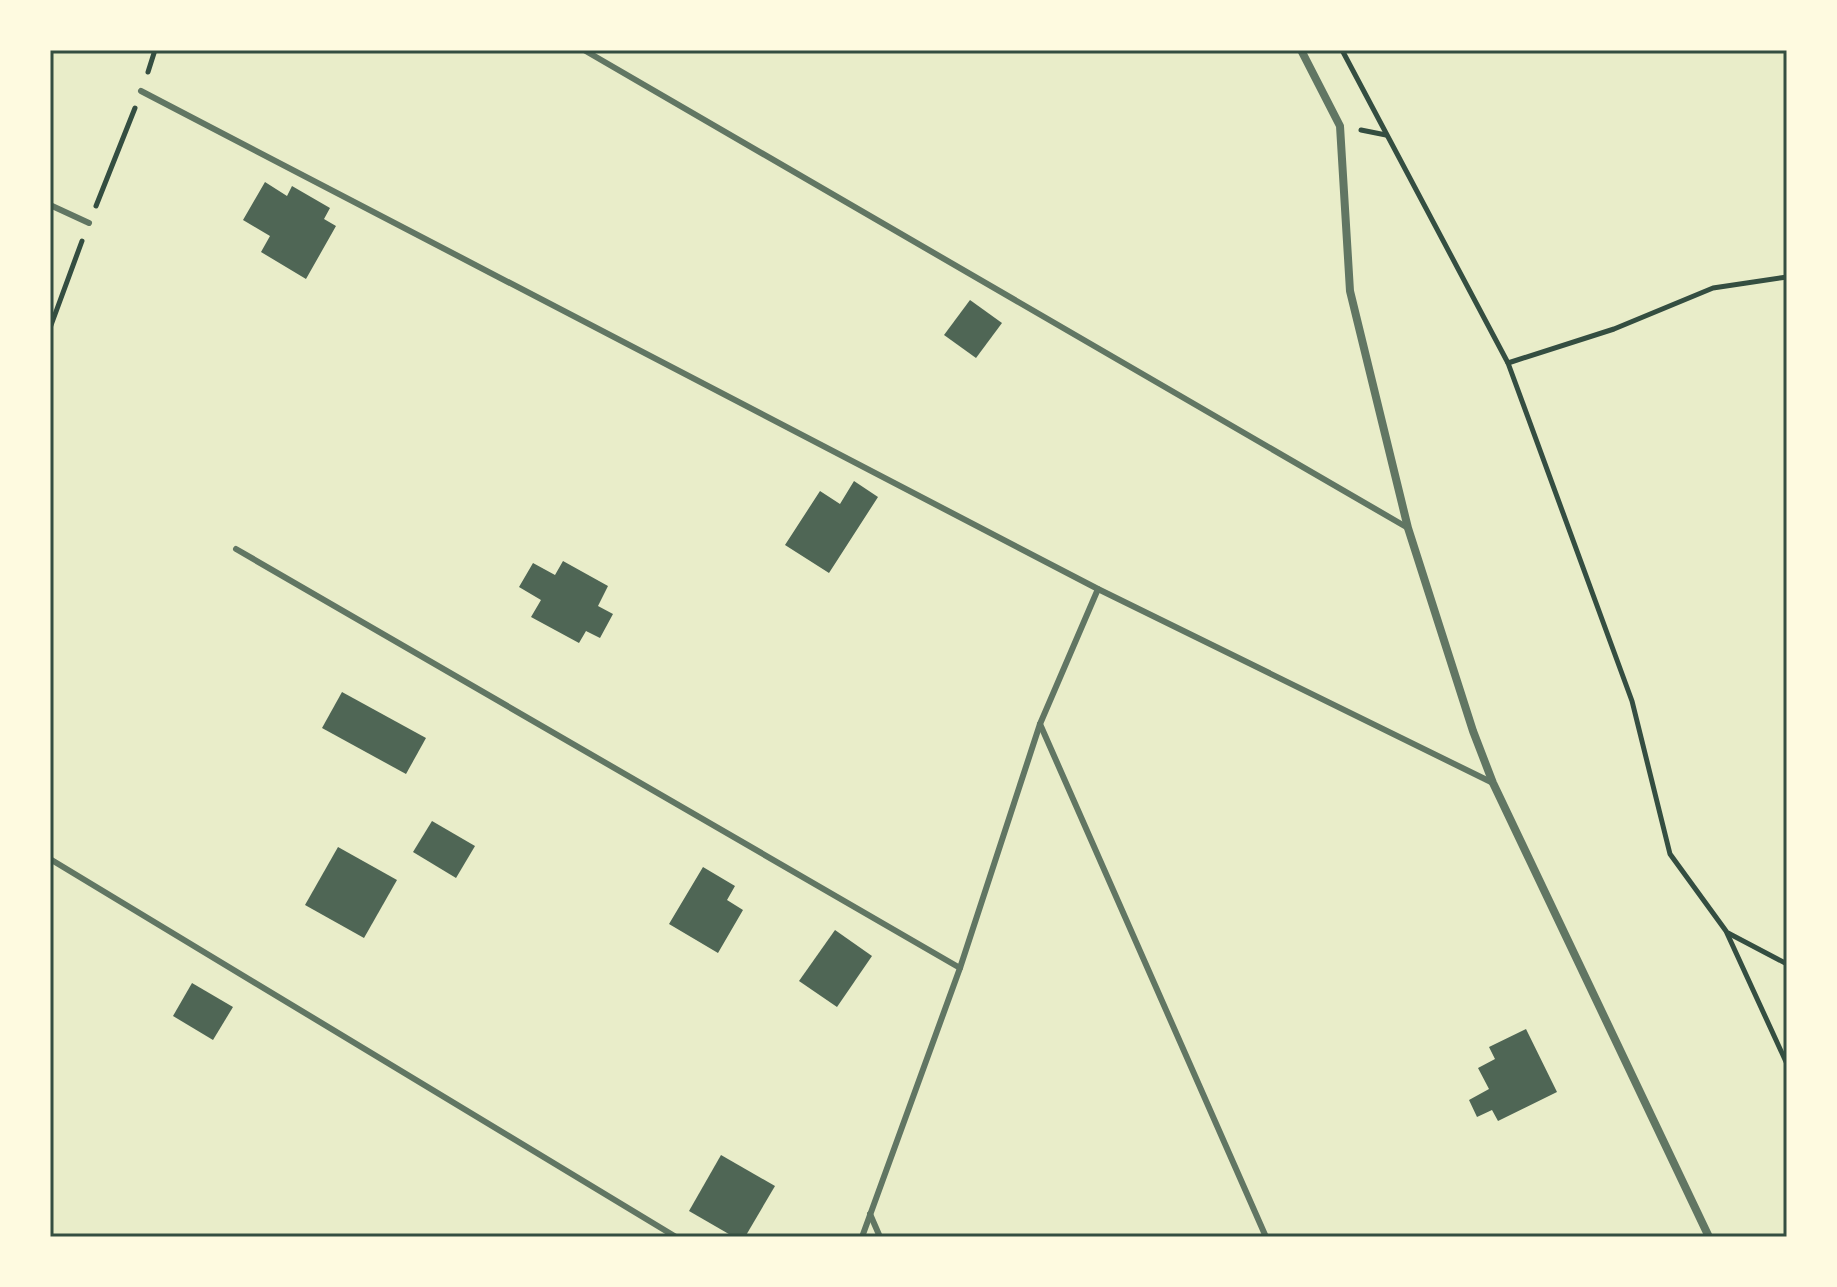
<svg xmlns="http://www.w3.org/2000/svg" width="1837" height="1287" viewBox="0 0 1837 1287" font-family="Arial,sans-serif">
<rect width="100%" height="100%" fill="#e9edc9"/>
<g fill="#4f6655">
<path d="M265 182 287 196 292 186 330 208 324 219 336 226 306 279 261 252 270 236 243 220Z"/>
<path d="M970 300 1002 323 976 358 944 335Z"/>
<path d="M854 481 878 497 829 573 785 545 820 491 840 504Z"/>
<path d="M563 561 608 586 598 606 613 614 600 638 586 631 579 643 531 617 541 600 519 587 533 563 555 575Z"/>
<path d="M342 692 426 738 406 774 322 728Z"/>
<path d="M432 821 475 846 456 878 413 852Z"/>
<path d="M338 847 397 880 364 938 305 905Z"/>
<path d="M703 867 735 886 727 900 743 910 718 953 669 924Z"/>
<path d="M835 930 872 956 837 1007 799 981Z"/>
<path d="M192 983 233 1007 213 1040 173 1016Z"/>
<path d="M1526 1029 1557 1092 1498 1121 1492 1110 1477 1117 1469 1100 1489 1089 1478 1068 1495 1059 1489 1047Z"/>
<path d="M721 1155 775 1186 745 1237H734L689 1211Z"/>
</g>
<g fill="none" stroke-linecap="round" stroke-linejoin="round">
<g stroke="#344e41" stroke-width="5">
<path d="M1342 50 1508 363 1632 701 1670 854 1726 931 1787 1064"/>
<path d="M148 72 155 50"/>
<path d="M1361 130 1386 135"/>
<path d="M96 206 135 108"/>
<path d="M50 328 82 241"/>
<path d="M1508 363 1614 329 1713 288 1787 277"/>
<path d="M1728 933 1787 964"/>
</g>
<g stroke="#617663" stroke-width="6">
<path d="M584 50 1408 528"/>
<path d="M141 91 1098 589 1493 783"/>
<path d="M50 205 89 223"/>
<path d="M236 549 960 968"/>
<path d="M1040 724 1266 1237"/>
<path d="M50 859 676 1237"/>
<path d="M870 1214 880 1237"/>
<path d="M862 1237 960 968 1040 724 1098 589"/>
</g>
<path stroke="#617663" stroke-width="8" d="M1301 50 1340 126 1350 291 1408 528 1473 731 1493 783 1709 1237"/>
</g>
<rect width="1837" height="1287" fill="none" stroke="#fefae0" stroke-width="104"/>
<rect x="52" y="52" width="1733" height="1183" fill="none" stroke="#344e41" stroke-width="3"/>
</svg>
